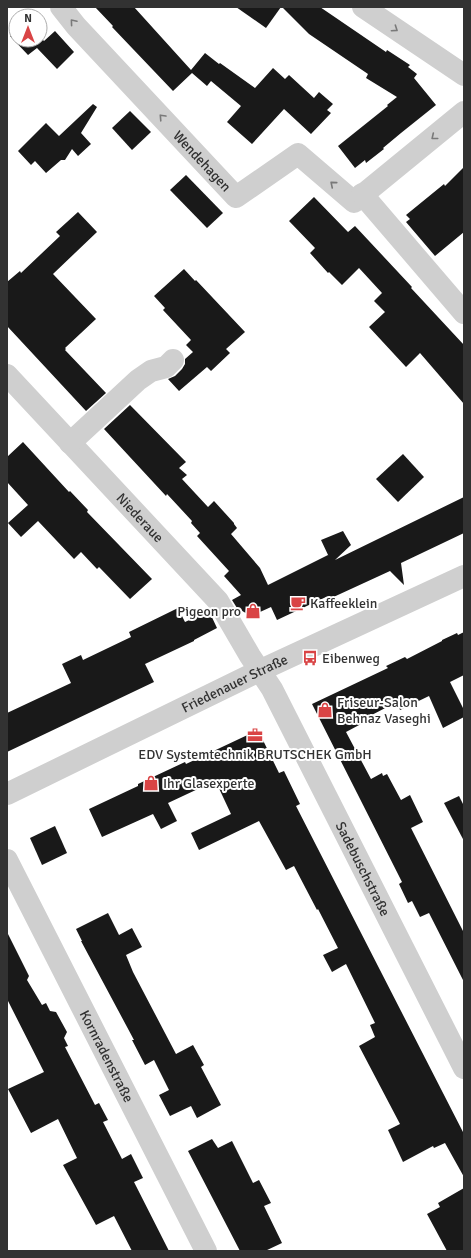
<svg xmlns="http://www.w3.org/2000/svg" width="471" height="1258" viewBox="0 0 471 1258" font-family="Signika,sans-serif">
<rect width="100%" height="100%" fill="#fff"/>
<g fill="#191919">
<path d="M95 7H134L191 70 205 53 219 64 220 63 255 88 273 68 285 79 289 75 314 98 319 92 333 104 327 110 331 113 311 134 284 109 252 144 227 122 241 106 211 81 207 86 192 73 173 91 112 27 113 26Z"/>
<path d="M236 7H281L266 28Z"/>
<path d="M282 7H320L386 52 387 50 410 65 408 67 417 74 414 78 436 105 401 133 383 148 384 149 366 163 365 160 355 168 338 146 388 106 387 105 397 97 366 78 368 74 309 34Z"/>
<path d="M16 31V40H40V37L44 41 55 31 74 52 57 69 37 48 28 55 10 36Z"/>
<path d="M93 104 97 107 81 133 91 144 78 156 72 149 65 160H61L46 173 35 161 31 165 18 151 46 123 59 136Z"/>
<path d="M130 111 151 132 132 150 112 128Z"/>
<path d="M464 167V232L435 256 406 222 410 219 406 215 444 184 445 186Z"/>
<path d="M186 175 223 213 207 228 170 190Z"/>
<path d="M314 197 348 232 355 226 412 287 411 288 464 345V404L420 353 406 367 369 327 385 312 374 301 382 293 359 268 342 285 329 272 328 273 310 253 315 248 289 221Z"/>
<path d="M78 212 97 232 53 274 96 319 65 348 66 349 65 350 106 393 86 411 7 326V282L20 271 21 273 60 236 56 232Z"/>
<path d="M184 269 195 281 196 280 245 332 226 349 230 353 211 371 207 367 179 391 168 379 175 376 182 369 185 364V359L193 352 186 345 191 340 163 310 165 308 154 296Z"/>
<path d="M130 405 186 462 179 468 187 475 182 479 208 507 214 501 234 523V524L237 528 231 534 260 568 268 585 328 555 329 557 321 540 343 531 351 545 335 560 464 497V533L401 563 404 585 390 571 327 600 326 597 277 620 271 607 251 616 237 608 232 600 241 595 224 576 229 571 197 536 200 533 191 523 192 521 167 494 166 496 104 429Z"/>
<path d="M23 442 69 492 70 491 88 510 87 512 152 579 130 599 99 567 97 569 81 552 74 559 38 521 21 537 8 523 28 505 7 482V457Z"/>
<path d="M403 454 424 477 398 502 376 479Z"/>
<path d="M178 608 185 622 209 611 217 628 194 640V641L145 664 154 682 7 752V713L71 683 62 664 81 655 83 660 131 637 129 632Z"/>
<path d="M464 632V675L450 682 464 710V717L443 728 429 696 400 710 397 702 360 721 361 724 346 732 371 779 382 773 383 776 387 774 401 800 410 795 423 822 411 828 464 933V982L429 913 420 917 412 901 408 903 399 884 402 882 312 704 388 668 386 666 405 657 407 659 442 641V640L457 633 458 635Z"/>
<path d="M258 730 279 773 284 771 300 804 296 806 464 1134V1177L445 1143 434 1148 433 1146 403 1162 388 1130 400 1124 359 1046 375 1037 370 1025 375 1023 346 964 332 972 323 955 338 948 318 909 317 910 294 866 286 870 259 821 199 850 191 833 231 814 216 782 200 789V788L168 803 177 821 161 829 153 814 102 837 89 809 138 786V784L185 762 186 764Z"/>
<path d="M459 796 464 806V841L444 803Z"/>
<path d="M55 826 67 853 42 865 30 838Z"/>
<path d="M108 913 119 935 132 928 142 947 126 955 133 972 176 1054 193 1045 204 1065 201 1067 221 1105 197 1118 191 1106 170 1116 159 1095 169 1090 154 1060 145 1065 132 1040H134L81 941H82L76 929Z"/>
<path d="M7 932 29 976 27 980 42 1005 46 1003 50 1011 56 1012 67 1032 64 1038 68 1046 65 1047 95 1105 99 1103 108 1120 103 1122 122 1159 131 1154 143 1178 134 1182 169 1251H132L114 1216 96 1225 63 1165 77 1158 58 1119 31 1133 8 1089 44 1072 7 999Z"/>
<path d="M212 1139 218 1148 232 1141 253 1183 259 1180 271 1203 264 1206 282 1243 265 1251H240L188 1151Z"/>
<path d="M464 1188V1251H447L427 1214 440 1207 438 1203Z"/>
</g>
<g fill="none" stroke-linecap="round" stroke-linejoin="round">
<g stroke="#cfcfcf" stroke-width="22">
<path id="s1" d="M61 7 76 26 236 197 298 154 354 202 464 112"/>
<path d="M363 7 464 75"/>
<path d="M362 194 464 313"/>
<path id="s2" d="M7 375 218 601 250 656 272 689 464 1068"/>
<path d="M70 443 138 380 151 371 166 367 173 360"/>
<path id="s3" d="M7 794 259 671 464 576"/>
<path id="s4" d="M7 860 206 1251"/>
</g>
</g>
<defs><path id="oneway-chevron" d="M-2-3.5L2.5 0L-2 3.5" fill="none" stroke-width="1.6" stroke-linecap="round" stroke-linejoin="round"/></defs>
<g stroke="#797979">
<use href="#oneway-chevron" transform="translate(73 22) rotate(-130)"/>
<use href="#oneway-chevron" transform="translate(395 29) rotate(34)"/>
<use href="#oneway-chevron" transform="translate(162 117) rotate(-133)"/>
<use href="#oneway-chevron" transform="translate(434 137) rotate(141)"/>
<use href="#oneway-chevron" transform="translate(333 184) rotate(-140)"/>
</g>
<defs>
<g id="cafe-bare" transform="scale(1.2)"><path d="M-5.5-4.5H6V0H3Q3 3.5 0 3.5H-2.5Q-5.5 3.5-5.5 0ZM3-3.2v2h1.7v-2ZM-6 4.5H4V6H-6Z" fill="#d94445" stroke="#fff" stroke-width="2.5" paint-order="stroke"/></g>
<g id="shop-bare" transform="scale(1.2)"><path d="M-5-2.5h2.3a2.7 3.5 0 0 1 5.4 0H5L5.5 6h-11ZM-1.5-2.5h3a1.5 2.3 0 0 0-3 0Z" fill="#d94445" stroke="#fff" stroke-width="2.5" paint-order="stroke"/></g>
<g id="bus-bare" transform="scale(1.2)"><path d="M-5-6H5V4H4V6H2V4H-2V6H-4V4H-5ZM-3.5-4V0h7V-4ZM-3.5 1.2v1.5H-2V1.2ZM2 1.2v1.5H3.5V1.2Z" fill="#d94445" stroke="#fff" stroke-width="2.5" paint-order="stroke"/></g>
<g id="office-bare" transform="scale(1.2)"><path d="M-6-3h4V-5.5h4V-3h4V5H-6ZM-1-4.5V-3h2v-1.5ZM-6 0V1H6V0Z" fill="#d94445" stroke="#fff" stroke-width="2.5" paint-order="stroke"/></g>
</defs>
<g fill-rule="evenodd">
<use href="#cafe-bare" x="298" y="603"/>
<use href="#shop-bare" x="253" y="611"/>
<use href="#bus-bare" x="310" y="658"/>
<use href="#shop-bare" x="325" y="710"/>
<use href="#office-bare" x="255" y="735"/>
<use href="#shop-bare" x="151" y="783"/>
</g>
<g text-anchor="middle" stroke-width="4" stroke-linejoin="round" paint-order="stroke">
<g font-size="14" fill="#323232" stroke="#fff">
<text dy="5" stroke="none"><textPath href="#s1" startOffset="209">Wendehagen</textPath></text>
<text dy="5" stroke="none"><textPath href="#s2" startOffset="195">Niederaue</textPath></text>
<text dy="5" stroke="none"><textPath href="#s3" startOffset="253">Friedenauer Straße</textPath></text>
<text dy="5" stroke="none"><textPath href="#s2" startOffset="614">Sadebuschstraße</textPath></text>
<text dy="5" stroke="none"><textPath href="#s4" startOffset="220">Kornradenstraße</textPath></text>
</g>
<g font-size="14" fill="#323232" stroke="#fff" text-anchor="start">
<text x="310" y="608">Kaffeeklein</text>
<text x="241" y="616" text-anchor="end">Pigeon pro</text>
<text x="322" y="663">Eibenweg</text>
<text x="337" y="707">Friseur-Salon<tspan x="337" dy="16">Behnaz Vaseghi</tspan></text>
<text x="255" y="759" text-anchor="middle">EDV Systemtechnik BRUTSCHEK GmbH</text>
<text x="163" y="788">Ihr Glasexperte</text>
</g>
</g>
<rect width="471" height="1258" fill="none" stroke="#323232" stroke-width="16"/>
<g transform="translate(28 28)"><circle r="19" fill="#ffffff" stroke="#adadad"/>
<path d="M0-3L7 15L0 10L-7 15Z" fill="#d94445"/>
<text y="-6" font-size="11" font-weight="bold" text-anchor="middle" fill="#323232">N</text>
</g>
</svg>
